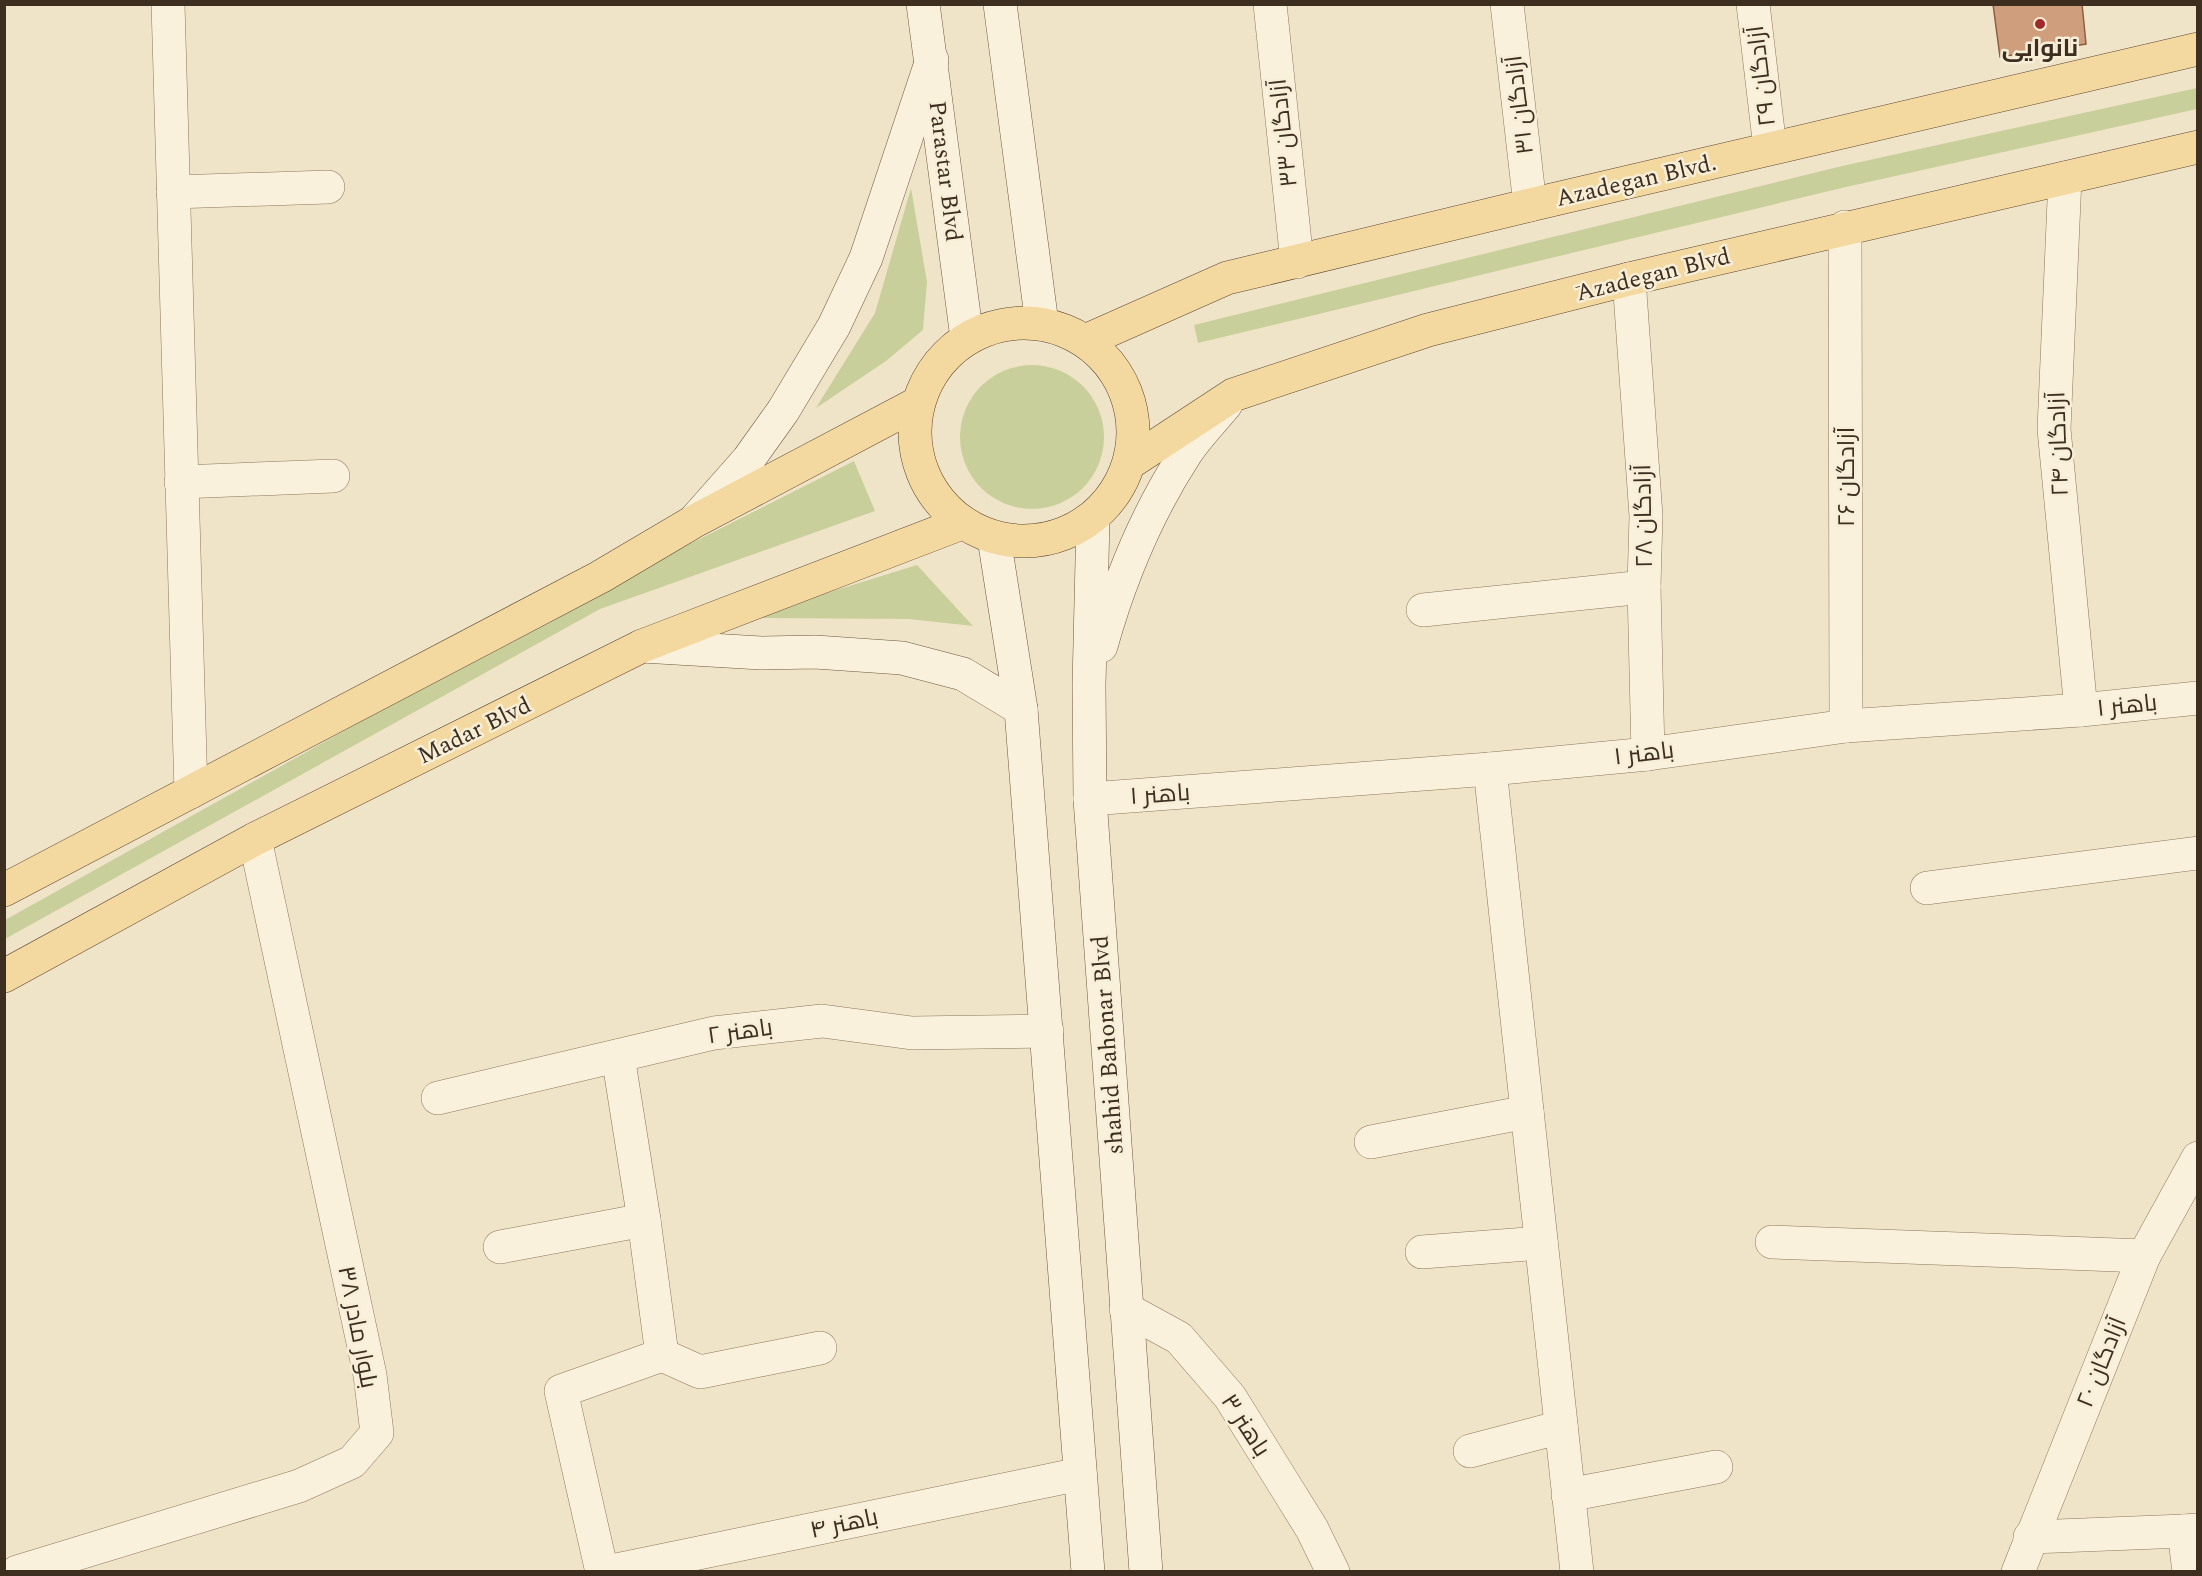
<svg xmlns="http://www.w3.org/2000/svg" width="2202" height="1576" viewBox="0 0 2202 1576" font-family="Spectral,Cairo,serif">
<rect width="100%" height="100%" fill="#f0e4c8"/>
<g fill="#c9cf9b">
<path d="M2197 88V109L1846 187 1198 343 1194 325 1842 166Z"/>
<path d="M911 188 927 282 923 330 886 361 816 408 875 313Z"/>
<circle cx="1032" cy="437" r="72"/>
<path d="M854 461 875 511 600 609 5 939V920L577 601Z"/>
<path d="M917 565 973 626 909 619 746 618Z"/>
</g>
<path fill="#cf9f7d" stroke="#8d5f41" stroke-width="1.5" d="M1993 4H2082L2086 44 2000 57Z"/>
<g fill="none" stroke-linecap="round" stroke-linejoin="round">
<g stroke="#8d765c" stroke-width="34">
<g id="minor">
<path d="M168 4 191 792"/>
<path d="M1270 4 1297 262"/>
<path d="M1507 4 1530 205"/>
<path d="M1753 4 1770 148"/>
<path d="M2065 178 2054 429 2081 710"/>
<path d="M173 192 328 187"/>
<path d="M1845 227 1846 726"/>
<path d="M1629 279 1646 516 1644 587 1648 754"/>
<path d="M181 482 333 476"/>
<path d="M1423 610 1644 587"/>
<path d="M1490 769 1577 1572"/>
<path d="M1090 799 1490 769 1648 754 1846 726 2081 710 2198 698"/>
<path d="M1927 888 2198 853"/>
<path d="M438 1098 714 1033 822 1021 912 1033 1047 1031"/>
<path d="M1371 1142 1527 1112"/>
<path d="M1772 1242 2144 1256"/>
<path d="M500 1247 644 1220"/>
<path d="M1422 1252 1541 1243"/>
<path d="M1126 1309 1179 1338 1230 1397 1312 1529 1333 1572"/>
<path d="M662 1355 700 1372 820 1348"/>
<path d="M1470 1451 1561 1427"/>
<path d="M1568 1495 1716 1467"/>
<path d="M2030 1537 2184 1531"/>
<path d="M17 1572 299 1486 352 1462 377 1433 370 1375 255 839"/>
<path d="M602 1572 561 1391 662 1355 644 1220 618 1056"/>
<path d="M607 1572 1080 1474"/>
<path d="M2018 1572 2144 1256 2198 1158"/>
<path d="M2189 1572 2184 1531 2198 1530"/>
</g>
</g>
<g stroke="#6f573f" stroke-width="34">
<g id="secondary">
<path d="M923 4 967 338"/>
<path d="M1000 4 1042 324"/>
<path d="M1093 519 1089 685 1090 799 1146 1572"/>
<path d="M695 520 748 460 783 411 834 326 866 258 932 60"/>
<path d="M994 538 1021 709 1088 1572"/>
<path d="M642 646 761 653 815 652 902 658 963 674 1021 709"/>
<path d="M1101 646C1120 578 1147 513 1186 453 1197 436 1213 420 1226 404"/>
</g>
</g>
<g stroke="#5b4430" stroke-width="34">
<g id="primary">
<circle cx="1024" cy="432" r="109"/>
<path d="M1085 341 1227 278 1530 205 2198 49"/>
<path d="M1131 462 1233 395 1428 330 1629 279 2198 147"/>
<path d="M4 890 600 577 693 522 918 403"/>
<path d="M4 976 255 839 642 646 962 523"/>
</g>
</g>
<use href="#minor" stroke="#faf1dc" stroke-width="33"/>
<use href="#secondary" stroke="#faf1dc" stroke-width="33"/>
<use href="#primary" stroke="#f3d9a0" stroke-width="33"/>
</g>
<circle fill="#9e2a2b" stroke="#f7eed8" stroke-width="2" cx="2040" cy="24" r="6"/>
<g text-anchor="middle" stroke-width="5" stroke-linejoin="round" paint-order="stroke">
<g font-size="24" font-weight="bold" fill="#3d2e20" stroke="#f7eed8">
<text x="2040" y="56">نانوایی</text>
</g>
<g font-size="24" fill="#3d2e20" stroke="#f7eed8">
<text transform="translate(1761 76) rotate(-97)" y="8">آزادگان ۲۹</text>
<text transform="translate(1519 105) rotate(-97)" y="8">آزادگان ۳۱</text>
<text transform="translate(1283 133) rotate(-96)" y="8">آزادگان ۳۳</text>
<text transform="translate(946 171) rotate(83)" y="8">Parastar Blvd</text>
<text transform="translate(1636 180) rotate(-13)" y="8">Azadegan Blvd.</text>
<text transform="translate(1653 274) rotate(-14)" y="8">َAzadegan Blvd</text>
<text transform="translate(2058 444) rotate(-92)" y="8">آزادگان ۲۴</text>
<text transform="translate(1846 477) rotate(-90)" y="8">آزادگان ۲۶</text>
<text transform="translate(1643 516) rotate(-91)" y="8">آزادگان ۲۸</text>
<text transform="translate(2127 705) rotate(-6)" y="8">باهنر ۱</text>
<text transform="translate(474 730) rotate(-26)" y="8">Madar Blvd</text>
<text transform="translate(1644 753) rotate(-7)" y="8">باهنر ۱</text>
<text transform="translate(1160 794) rotate(-4)" y="8">باهنر ۱</text>
<text transform="translate(740 1031) rotate(-8)" y="8">باهنر ۲</text>
<text transform="translate(1107 1045) rotate(-94)" y="8">shahid Bahonar Blvd</text>
<text transform="translate(358 1327) rotate(79)" y="8">بلوار مادر ۳۸</text>
<text transform="translate(2101 1362) rotate(-68)" y="8">آزادگان ۲۰</text>
<text transform="translate(1246 1425) rotate(57)" y="8">باهنر ۳</text>
<text transform="translate(844 1523) rotate(-12)" y="8">باهنر ۴</text>
</g>
</g>
<rect width="2202" height="1576" fill="none" stroke="#3d2e20" stroke-width="12"/>
</svg>
